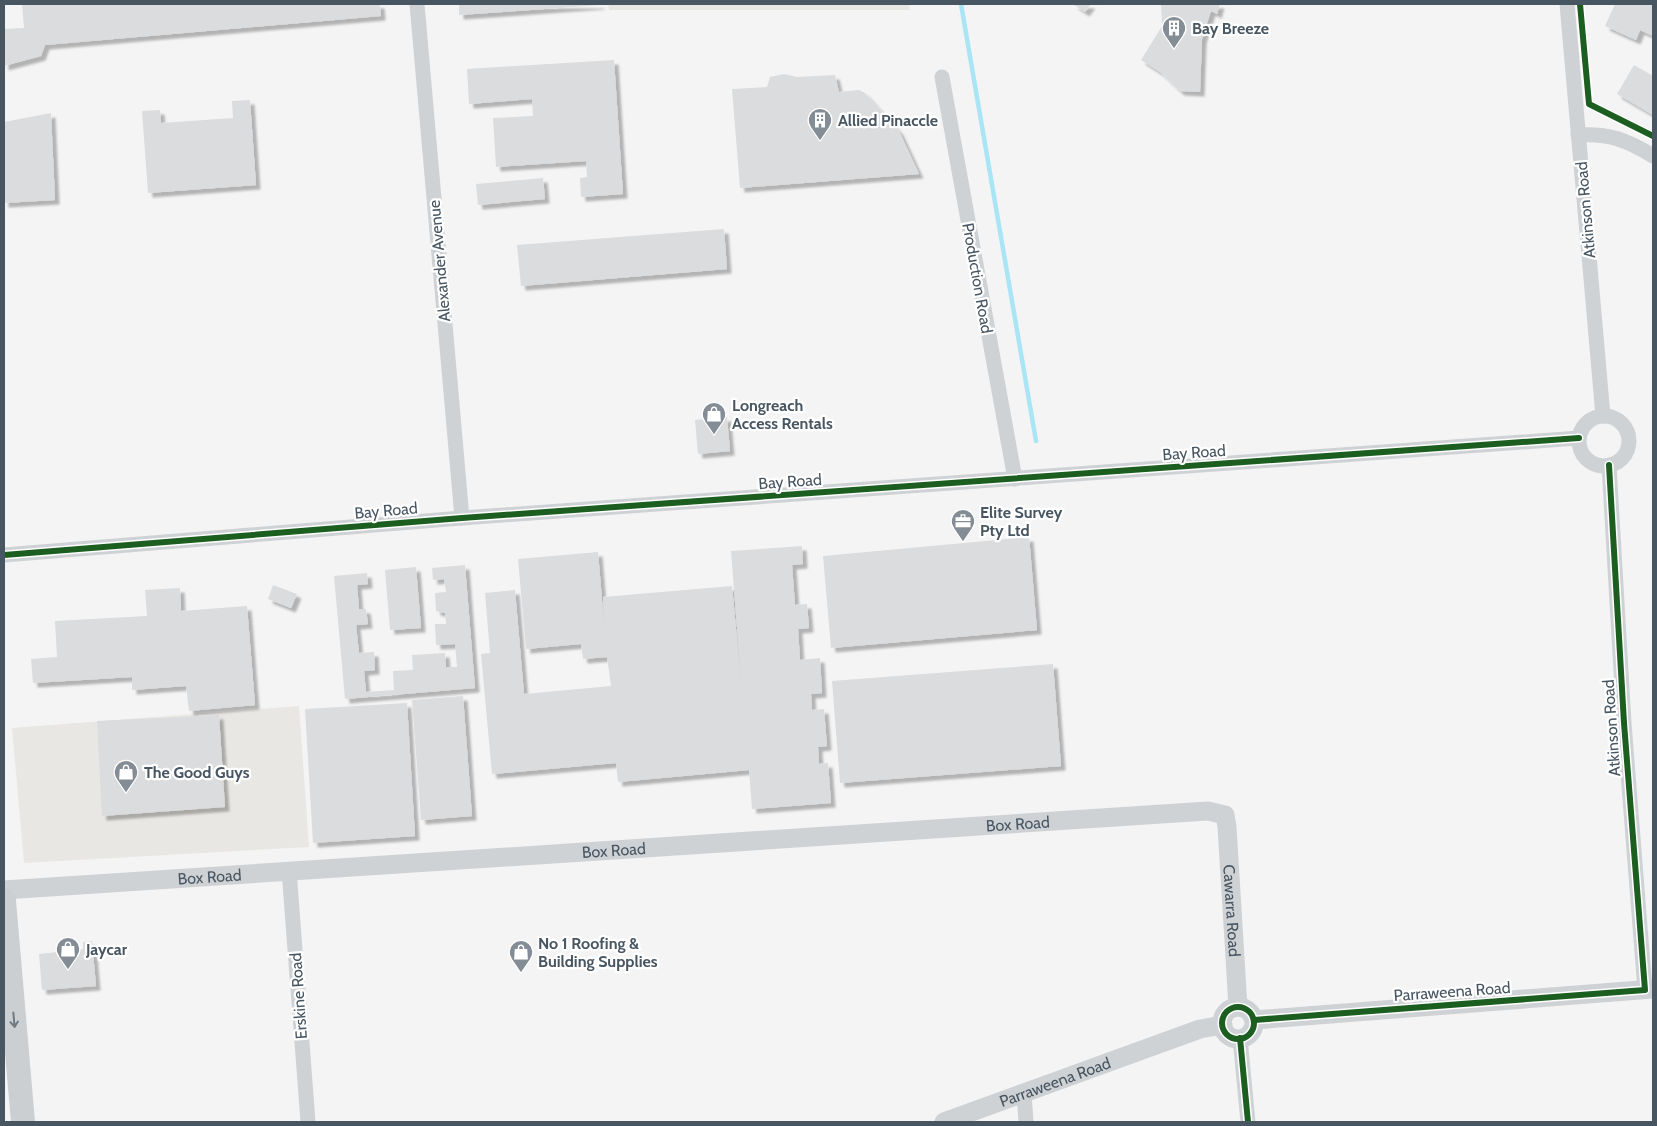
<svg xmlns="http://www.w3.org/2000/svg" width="1657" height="1126" viewBox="0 0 1657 1126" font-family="Cabin,sans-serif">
<defs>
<filter id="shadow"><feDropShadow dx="4.5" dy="4.5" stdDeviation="1" flood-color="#0004"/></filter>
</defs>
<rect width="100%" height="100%" fill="#f4f4f4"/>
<g fill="#e8e7e3">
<path d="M608 4H909L910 10H609Z"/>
<path d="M299 706 309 847 24 863 12 728Z"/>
</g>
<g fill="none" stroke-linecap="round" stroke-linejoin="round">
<path stroke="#a9e5f5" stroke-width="4.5" d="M961 4 1036 441"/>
</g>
<g fill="#dbdcde" filter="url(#shadow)">
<path d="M22 4H380L381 16 45 45 41 56 4 66V29L24 28Z"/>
<path d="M459 4H600V5L459 15Z"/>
<path d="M1073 4H1091L1085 12Z"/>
<path d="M1161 4H1220L1217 14 1211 11 1202 39 1200 92 1180 91 1160 72 1141 60 1162 26Z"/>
<path d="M1615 4H1653V36L1640 30 1636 40 1605 26Z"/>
<path d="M614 60 623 194 581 197 580 178 587 177 586 161 496 167 493 118 533 116 532 99 469 104 467 69Z"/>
<path d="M1634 65 1653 76V115L1617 94Z"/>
<path d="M784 74 797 77 835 75 839 92 859 90 865 93 899 131 919 174 740 188 732 89 767 87 770 77Z"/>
<path d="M250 100 256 185 148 193 142 111 160 110 161 123 233 118 232 101Z"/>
<path d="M51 113 55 200 4 203V122Z"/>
<path d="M543 178 545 199 478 205 476 184Z"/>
<path d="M724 229 727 269 521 286 517 245Z"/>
<path d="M727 417 730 451 698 454 695 420Z"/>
<path d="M1029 537 1037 630 831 648 823 556Z"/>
<path d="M802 546 803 564 792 565 795 605 807 604 809 628 798 629 800 660 820 658 822 693 811 694 812 710 824 709 827 746 818 747 819 764 828 763 831 803 752 809 749 770 618 782 616 763 492 774 481 654 490 653 485 593 515 590 524 694 611 686 607 657 583 659 581 644 526 649 518 559 598 552 604 624 603 597 732 586 742 692 731 551Z"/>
<path d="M465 565 475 688 345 699 334 576 367 573 368 584 357 585 359 609H366L368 624 356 625 359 653 374 652 375 670 364 671 366 692 394 690 393 671 413 670 412 655 445 653 446 667H457L455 644 436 645 435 624H446L445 613 436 611 435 593 446 592 444 579 433 580 432 568Z"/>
<path d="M416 567 421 628 390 630 385 570Z"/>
<path d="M273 585 297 594 291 608 268 599Z"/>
<path d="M180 588 181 611 247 606 255 705 189 711 186 686 132 690V677L33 683 31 659 57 657 55 621 147 616 145 590Z"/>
<path d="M1053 664 1061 766 840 783 832 681Z"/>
<path d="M463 696 472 816 421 820 412 700Z"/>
<path d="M407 703 415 836 313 843 305 709Z"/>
<path d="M219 715 225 807 102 816 97 721Z"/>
<path d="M92 941 96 986 42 990 39 954 83 949V942Z"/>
</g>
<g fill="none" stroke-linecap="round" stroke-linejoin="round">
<g stroke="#cfd2d5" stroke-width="15">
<path d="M417 4 462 518"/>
<path d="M1567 4 1603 416"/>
<path d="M942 77 1015 479"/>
<path d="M1578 135C1609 133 1627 140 1653 156"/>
<circle cx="1604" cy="441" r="25"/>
<path d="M1609 465 1624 723 1645 990"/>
<path d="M4 555 462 518 1579 438"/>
<path d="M289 870 308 1122"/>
<path d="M1240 1038 1248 1122"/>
<path d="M1024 1093 1026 1122"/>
</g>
<g stroke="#cfd2d5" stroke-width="19">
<path id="s1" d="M4 890 1208 811 1225 815 1227 827 1238 1007"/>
<circle cx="1238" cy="1023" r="16"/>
<path d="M1254 1020 1653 989"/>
<path id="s2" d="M944 1122 1200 1029 1223 1025"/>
</g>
<path stroke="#cbcfd2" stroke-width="24" d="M4 901 23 1122"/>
<g stroke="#fff" stroke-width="9">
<g id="cycleway">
<path d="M1580 4 1589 104 1653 136"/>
<path d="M4 555 462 518 1579 438"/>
<circle cx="1238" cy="1023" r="16"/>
<path d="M1254 1020 1645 990 1624 723 1609 465"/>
<path d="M1240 1038 1248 1122"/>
</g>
</g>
<use href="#cycleway" stroke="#1b5e20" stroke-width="6"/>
</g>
<defs><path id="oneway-shaft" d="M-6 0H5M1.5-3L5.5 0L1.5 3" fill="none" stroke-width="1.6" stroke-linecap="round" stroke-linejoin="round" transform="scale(1.25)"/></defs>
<use stroke="#6f7a84" href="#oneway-shaft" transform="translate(14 1020) rotate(85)"/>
<defs>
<g id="building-pin" transform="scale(1.25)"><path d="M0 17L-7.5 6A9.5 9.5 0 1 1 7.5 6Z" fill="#848d95" stroke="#fff"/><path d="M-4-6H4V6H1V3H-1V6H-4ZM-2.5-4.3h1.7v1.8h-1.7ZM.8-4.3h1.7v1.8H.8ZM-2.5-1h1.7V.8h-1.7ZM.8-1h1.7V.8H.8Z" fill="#fff"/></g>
<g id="shop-pin" transform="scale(1.25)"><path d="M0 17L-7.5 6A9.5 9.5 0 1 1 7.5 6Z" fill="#848d95" stroke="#fff"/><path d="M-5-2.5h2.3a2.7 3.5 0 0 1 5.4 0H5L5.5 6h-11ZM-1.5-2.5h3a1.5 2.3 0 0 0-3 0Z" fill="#fff"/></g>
<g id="office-pin" transform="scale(1.25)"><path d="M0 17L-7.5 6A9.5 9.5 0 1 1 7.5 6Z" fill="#848d95" stroke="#fff"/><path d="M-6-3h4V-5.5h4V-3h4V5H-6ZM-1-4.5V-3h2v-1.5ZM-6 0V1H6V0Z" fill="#fff"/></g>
</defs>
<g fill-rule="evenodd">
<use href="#building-pin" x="1174" y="28"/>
<use href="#building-pin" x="820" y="120"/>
<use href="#shop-pin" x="714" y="414"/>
<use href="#office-pin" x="963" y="521"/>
<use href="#shop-pin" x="126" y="772"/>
<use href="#shop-pin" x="68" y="949"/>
<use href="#shop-pin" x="521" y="952"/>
</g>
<g text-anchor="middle" stroke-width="4.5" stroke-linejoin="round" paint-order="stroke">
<g font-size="16" font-weight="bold" fill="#485662" stroke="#fff" text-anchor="start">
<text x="1192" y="34">Bay Breeze</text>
<text x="838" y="126">Allied Pinaccle</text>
<text x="732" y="411">Longreach<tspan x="732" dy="18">Access Rentals</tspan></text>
<text x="980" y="518">Elite Survey<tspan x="980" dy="18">Pty Ltd</tspan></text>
<text x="144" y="778">The Good Guys</text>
<text x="538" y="949">No 1 Roofing &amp;<tspan x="538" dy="18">Building Supplies</tspan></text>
<text x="86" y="955">Jaycar</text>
</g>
<g font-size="16" fill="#485662" stroke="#fff">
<text transform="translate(1585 210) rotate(-95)" y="6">Atkinson Road</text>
<text transform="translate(439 261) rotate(-95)" y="6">Alexander Avenue</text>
<text transform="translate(978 278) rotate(80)" y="6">Production Road</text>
<text transform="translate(1194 452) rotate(-4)" y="6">Bay Road</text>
<text transform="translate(790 481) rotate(-4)" y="6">Bay Road</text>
<text transform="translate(386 510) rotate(-5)" y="6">Bay Road</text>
<text transform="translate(1611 728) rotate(-94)" y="6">Atkinson Road</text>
<text dy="6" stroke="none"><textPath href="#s1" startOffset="1016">Box Road</textPath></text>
<text dy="6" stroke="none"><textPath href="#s1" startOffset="611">Box Road</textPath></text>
<text dy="6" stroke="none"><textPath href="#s1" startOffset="206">Box Road</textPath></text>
<text dy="6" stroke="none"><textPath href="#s1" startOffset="1320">Cawarra Road</textPath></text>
<text transform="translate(1452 991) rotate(-4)" y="6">Parraweena Road</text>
<text transform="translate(298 996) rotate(-94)" y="6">Erskine Road</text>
<text dy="6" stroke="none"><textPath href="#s2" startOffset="118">Parraweena Road</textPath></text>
</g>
</g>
<rect width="1657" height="1126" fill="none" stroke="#485662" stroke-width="10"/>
</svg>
